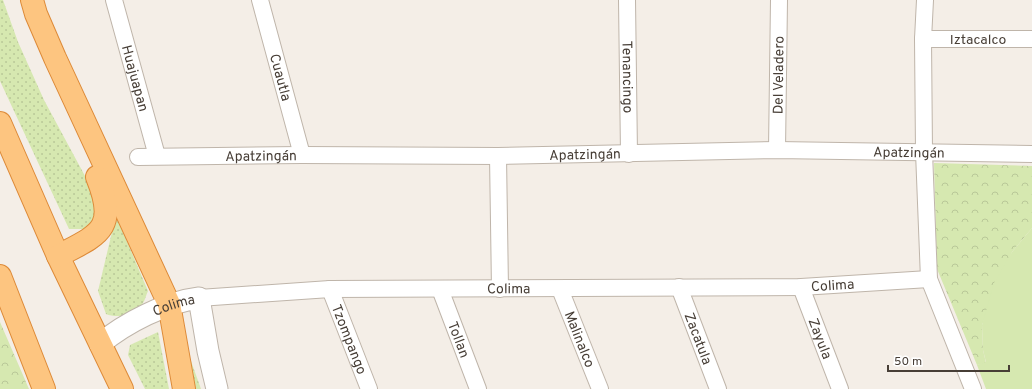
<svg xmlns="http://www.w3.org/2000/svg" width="1032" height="389" viewBox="0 0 1032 389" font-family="Overpass,sans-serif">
<defs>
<pattern id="grass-dots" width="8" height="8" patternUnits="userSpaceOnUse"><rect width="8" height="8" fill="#d6e8b0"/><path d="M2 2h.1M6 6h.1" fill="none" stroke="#b9c898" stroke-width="1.8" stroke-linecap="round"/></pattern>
<pattern id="park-crowns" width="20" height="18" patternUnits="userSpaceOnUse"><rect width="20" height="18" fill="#d6e8b0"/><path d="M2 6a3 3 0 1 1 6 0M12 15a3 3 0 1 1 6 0" fill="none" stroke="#b9c898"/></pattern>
</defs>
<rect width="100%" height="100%" fill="#f4eee7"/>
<g fill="url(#grass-dots)">
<path d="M0 0H3L18 42 44 100 92 189 96 212 88 229H69L0 81Z"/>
<path d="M114 211 148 291C146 295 145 300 143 303 136 315 118 319 106 314L98 291 112 232Z"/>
<path d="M177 322 201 389H189Z"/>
<path d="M158 332 169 389H145L128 355 130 345Z"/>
</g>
<g fill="url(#park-crowns)">
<path d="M934 163 1032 166V228L1012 252 982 325 983 350 986 363 977 365 937 269Z"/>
<path d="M0 322 29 389H0Z"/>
</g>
<path fill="#d6e8b0" d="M1032 228V389H986L977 365 986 362 983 350 982 325 994 283 1012 252Z"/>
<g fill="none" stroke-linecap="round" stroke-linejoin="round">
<g stroke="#bfb5aa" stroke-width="18">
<g id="minor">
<path id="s1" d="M114 0 157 156"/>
<path id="s2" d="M260 0 302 155"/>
<path id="s3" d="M627 0 629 154"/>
<path d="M925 0 923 39 924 152 929 279 973 389"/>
<path id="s4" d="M923 39H1032"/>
<path id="s5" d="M777 150 779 0"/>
<path d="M498 156 500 289"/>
<path id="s6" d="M138 157 302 155 498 156 777 150 1032 154"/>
<path id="s7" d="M679 287 718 389"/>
<path id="s8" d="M801 287 840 389"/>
<path id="s9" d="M330 289 369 389"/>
<path id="s10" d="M440 289 478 389"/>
<path id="s11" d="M560 289 600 389"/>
<path id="s12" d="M199 298 330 289 801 287 929 279"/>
</g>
</g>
<g stroke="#bfb5aa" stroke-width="23">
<g id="tertiary">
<path id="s13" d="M100 344C125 323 166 302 199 298L208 351 217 389"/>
</g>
</g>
<g stroke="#dd8a38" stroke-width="24">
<g id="trunk">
<path d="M32 0 36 14 55 58 169 304 184 389"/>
<path d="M0 123 58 256 122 389"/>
<path d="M58 256C100 234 118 229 97 177"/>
<path d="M0 276 44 389"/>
</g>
</g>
<use href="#minor" stroke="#fff" stroke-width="16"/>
<use href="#tertiary" stroke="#fff" stroke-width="21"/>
<use href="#trunk" stroke="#fdc580" stroke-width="22"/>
</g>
<g text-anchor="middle" stroke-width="3" stroke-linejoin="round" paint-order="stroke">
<g font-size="14" fill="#473e36" stroke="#fff">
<text dy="5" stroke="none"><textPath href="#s4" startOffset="55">Iztacalco</textPath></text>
<text dy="5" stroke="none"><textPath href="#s5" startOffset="75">Del Veladero</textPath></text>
<text dy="5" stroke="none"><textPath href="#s2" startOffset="80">Cuautla</textPath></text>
<text dy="5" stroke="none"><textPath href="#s3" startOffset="77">Tenancingo</textPath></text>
<text dy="5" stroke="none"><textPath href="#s1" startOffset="81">Huajuapan</textPath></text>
<text dy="5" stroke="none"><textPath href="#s6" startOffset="771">Apatzingán</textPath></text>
<text dy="5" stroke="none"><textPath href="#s6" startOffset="447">Apatzingán</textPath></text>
<text dy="5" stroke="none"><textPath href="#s6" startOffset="123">Apatzingán</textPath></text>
<text dy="5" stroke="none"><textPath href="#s12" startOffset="634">Colima</textPath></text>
<text dy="5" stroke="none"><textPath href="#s12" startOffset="310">Colima</textPath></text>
<text dy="5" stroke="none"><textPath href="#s13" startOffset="84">Colima</textPath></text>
<text dy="5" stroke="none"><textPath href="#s7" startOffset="55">Zacatula</textPath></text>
<text dy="5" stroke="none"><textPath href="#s8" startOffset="55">Zayula</textPath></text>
<text dy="5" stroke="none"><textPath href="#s9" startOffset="54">Tzompango</textPath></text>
<text dy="5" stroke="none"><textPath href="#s10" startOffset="54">Tollan</textPath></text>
<text dy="5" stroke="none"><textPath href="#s11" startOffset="54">Malinalco</textPath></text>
</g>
</g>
<path d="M888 365v6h121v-6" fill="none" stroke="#473e36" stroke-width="2"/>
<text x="894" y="365" font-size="12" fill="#473e36" stroke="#ffffff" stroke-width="3" paint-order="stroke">50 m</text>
</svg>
